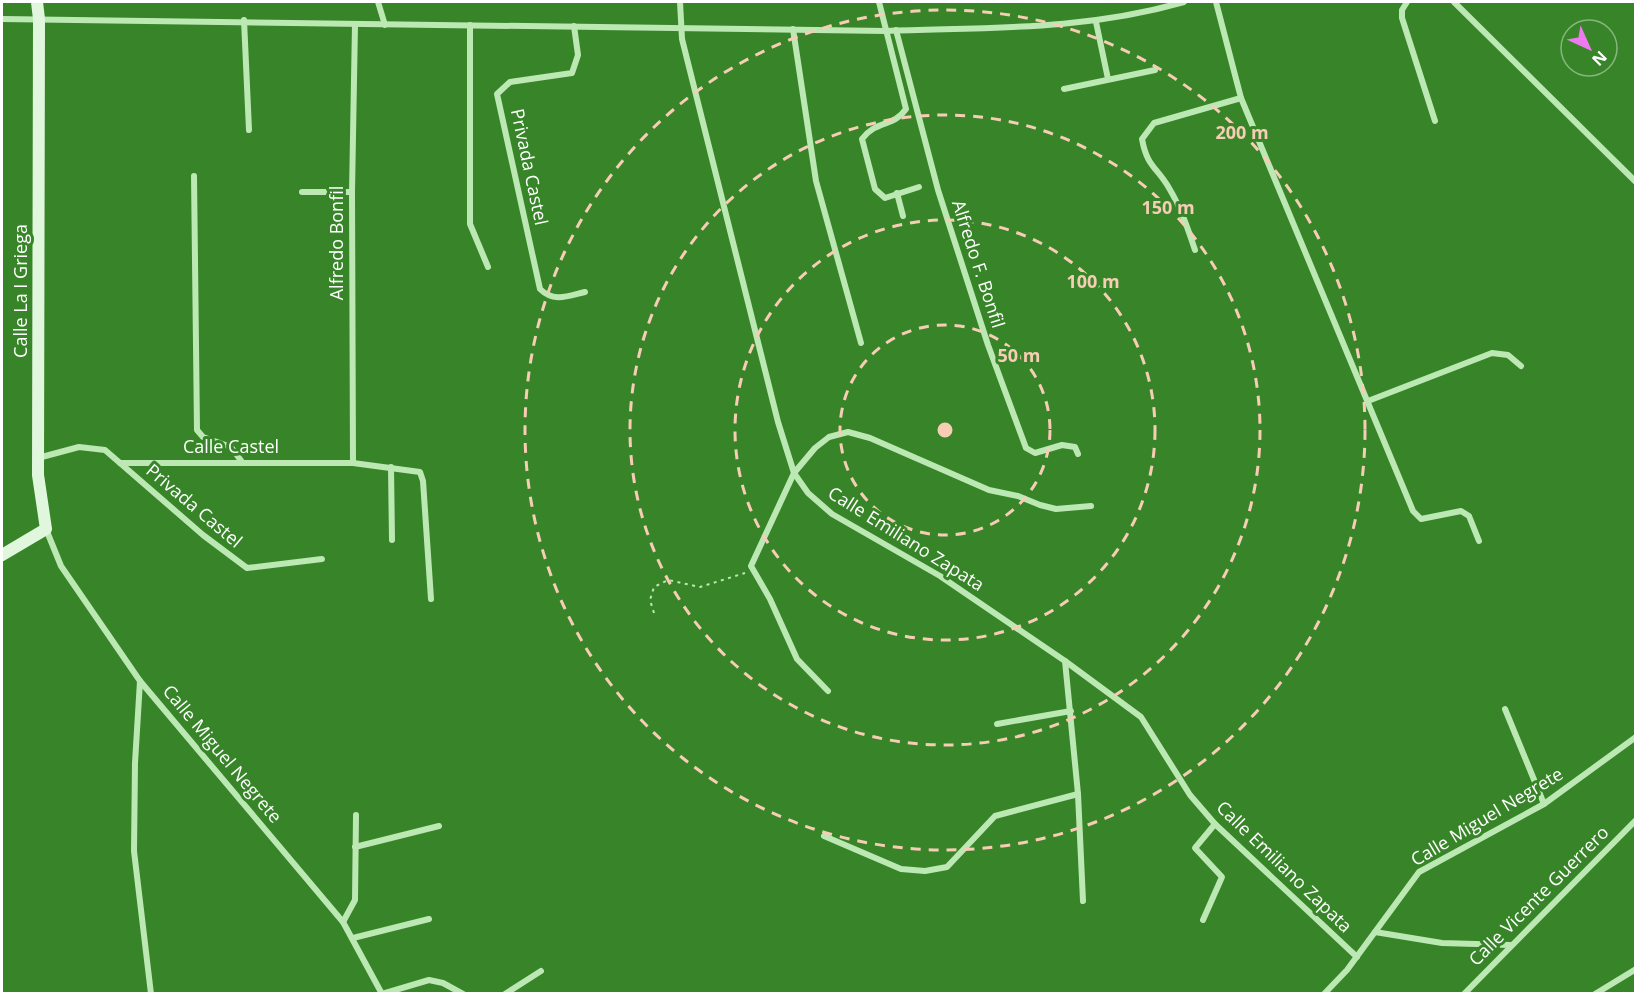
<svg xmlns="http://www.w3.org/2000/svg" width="1637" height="995" viewBox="0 0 1637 995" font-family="'Open Sans',sans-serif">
<rect width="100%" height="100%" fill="#378528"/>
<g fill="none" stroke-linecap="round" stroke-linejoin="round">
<path stroke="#bce8b3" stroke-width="2" stroke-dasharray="3 4.5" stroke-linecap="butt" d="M654 613 650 600 654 587 668 580 700 587 745 573"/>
<g stroke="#bce8b3" stroke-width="6">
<path d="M378 2 385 25"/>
<path d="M680 2 682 39 778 422 794 473 808 493 832 514 940 576 1065 661 1141 717 1190 795 1215 824 1357 957"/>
<path d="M879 2 906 109C894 127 876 120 862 139L875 189 885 198 919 187"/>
<path d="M1216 2 1241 98 1413 511 1421 519 1461 511 1469 516 1479 541"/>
<path d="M1407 2 1402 10V18L1435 121"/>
<path d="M1454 2 1636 182"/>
<path d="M2 19 886 31C989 27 1082 31 1184 2"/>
<path d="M244 20 249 130"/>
<path d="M1096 22 1108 79"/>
<path d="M470 25V224L488 267"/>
<path d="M574 26 578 55 572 73 510 82 497 94 540 289C554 303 568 296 585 292"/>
<path d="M793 29 816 181 861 343"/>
<path d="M896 30 938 190 988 345 1026 448 1035 453 1062 445 1075 447 1078 454"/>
<path d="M1064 89 1155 70"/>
<path d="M194 176 197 430 203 437 231 447 242 462"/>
<path d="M302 192H352"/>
<path d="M897 193 903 216"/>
<path d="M1195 250C1188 229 1181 208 1169 188 1157 167 1147 167 1142 139L1154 123 1241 98"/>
<path d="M1368 401 1492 353 1508 355 1521 366"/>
<path d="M38 458 79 447 105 450 120 463H353L420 472 423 481 431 599"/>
<path d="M120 463 203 535 247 568 322 559"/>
<path d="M353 463 352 192 355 24"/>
<path d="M391 467 392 540"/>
<path d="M46 529 61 566 140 681 343 922 382 994"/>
<path d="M1065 661 1078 794 1083 901"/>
<path d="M140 681 135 763 134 851 151 994"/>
<path d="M828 691 797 659 770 599 751 566 794 473 815 448 829 437 848 432 870 438 989 490 1018 496 1040 505 1056 509 1091 506"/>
<path d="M1505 709 1544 804"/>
<path d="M997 724 1071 711"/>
<path d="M824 836 901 869 925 871 947 867 995 816 1078 794"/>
<path d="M355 847 439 826"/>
<path d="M1203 920 1222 877 1195 848 1215 824"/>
<path d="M343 922 355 900 356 815"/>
<path d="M1375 932 1442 943 1510 945"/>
<path d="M353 938 429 919"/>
<path d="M382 994 429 980 443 983 463 994"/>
<path d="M505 994 541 971"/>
<path d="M1324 994 1347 970 1419 872 1544 804 1636 737"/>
<path d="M1464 994 1636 820"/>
<path d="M1595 994 1636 969"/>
</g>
<path stroke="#e1f7dd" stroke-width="12" d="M2 555 46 529 38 475 39 19 37 2"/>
</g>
<g fill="none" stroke="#f8cdb6" stroke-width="3" stroke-dasharray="10 8">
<circle cx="945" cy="430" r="105"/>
<circle cx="945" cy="430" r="210"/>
<circle cx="945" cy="430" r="315"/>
<circle cx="945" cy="430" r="420"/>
</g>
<g text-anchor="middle" stroke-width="6" stroke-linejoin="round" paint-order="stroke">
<g font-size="18" fill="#fff" stroke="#378528">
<text transform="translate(529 167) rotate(78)" y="6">Privada Castel</text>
<text transform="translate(337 243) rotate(-90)" y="6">Alfredo Bonfil</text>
<text transform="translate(978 264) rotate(72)" y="6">Alfredo F. Bonfil</text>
<text transform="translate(21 291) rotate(-90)" y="6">Calle La I Griega</text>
<text x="231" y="453">Calle Castel</text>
<text transform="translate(194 506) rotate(40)" y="6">Privada Castel</text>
<text transform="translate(906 539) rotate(32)" y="6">Calle Emiliano Zapata</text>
<text transform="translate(222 754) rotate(50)" y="6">Calle Miguel Negrete</text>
<text transform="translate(1487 817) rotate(-31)" y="6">Calle Miguel Negrete</text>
<text transform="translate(1284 867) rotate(44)" y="6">Calle Emiliano Zapata</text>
<text transform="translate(1539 896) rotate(-45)" y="6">Calle Vicente Guerrero</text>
</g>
</g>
<circle cx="945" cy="430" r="9" fill="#f8cdb6" stroke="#378528" stroke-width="3"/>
<g font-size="18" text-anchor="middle" font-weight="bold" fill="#f8cdb6" stroke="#378528" stroke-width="6" stroke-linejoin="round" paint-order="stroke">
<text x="1242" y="139">200 m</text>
<text x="1168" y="214">150 m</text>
<text x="1093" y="288">100 m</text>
<text x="1019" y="362">50 m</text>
</g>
<rect width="1637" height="995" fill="none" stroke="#ffffff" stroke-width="6"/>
<g transform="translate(1589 48) rotate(135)"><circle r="28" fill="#378528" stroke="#87b67e" stroke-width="1.5"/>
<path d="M0-4.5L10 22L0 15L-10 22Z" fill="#ee7aef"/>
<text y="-9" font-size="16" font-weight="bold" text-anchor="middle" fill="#ffffff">N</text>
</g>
</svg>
